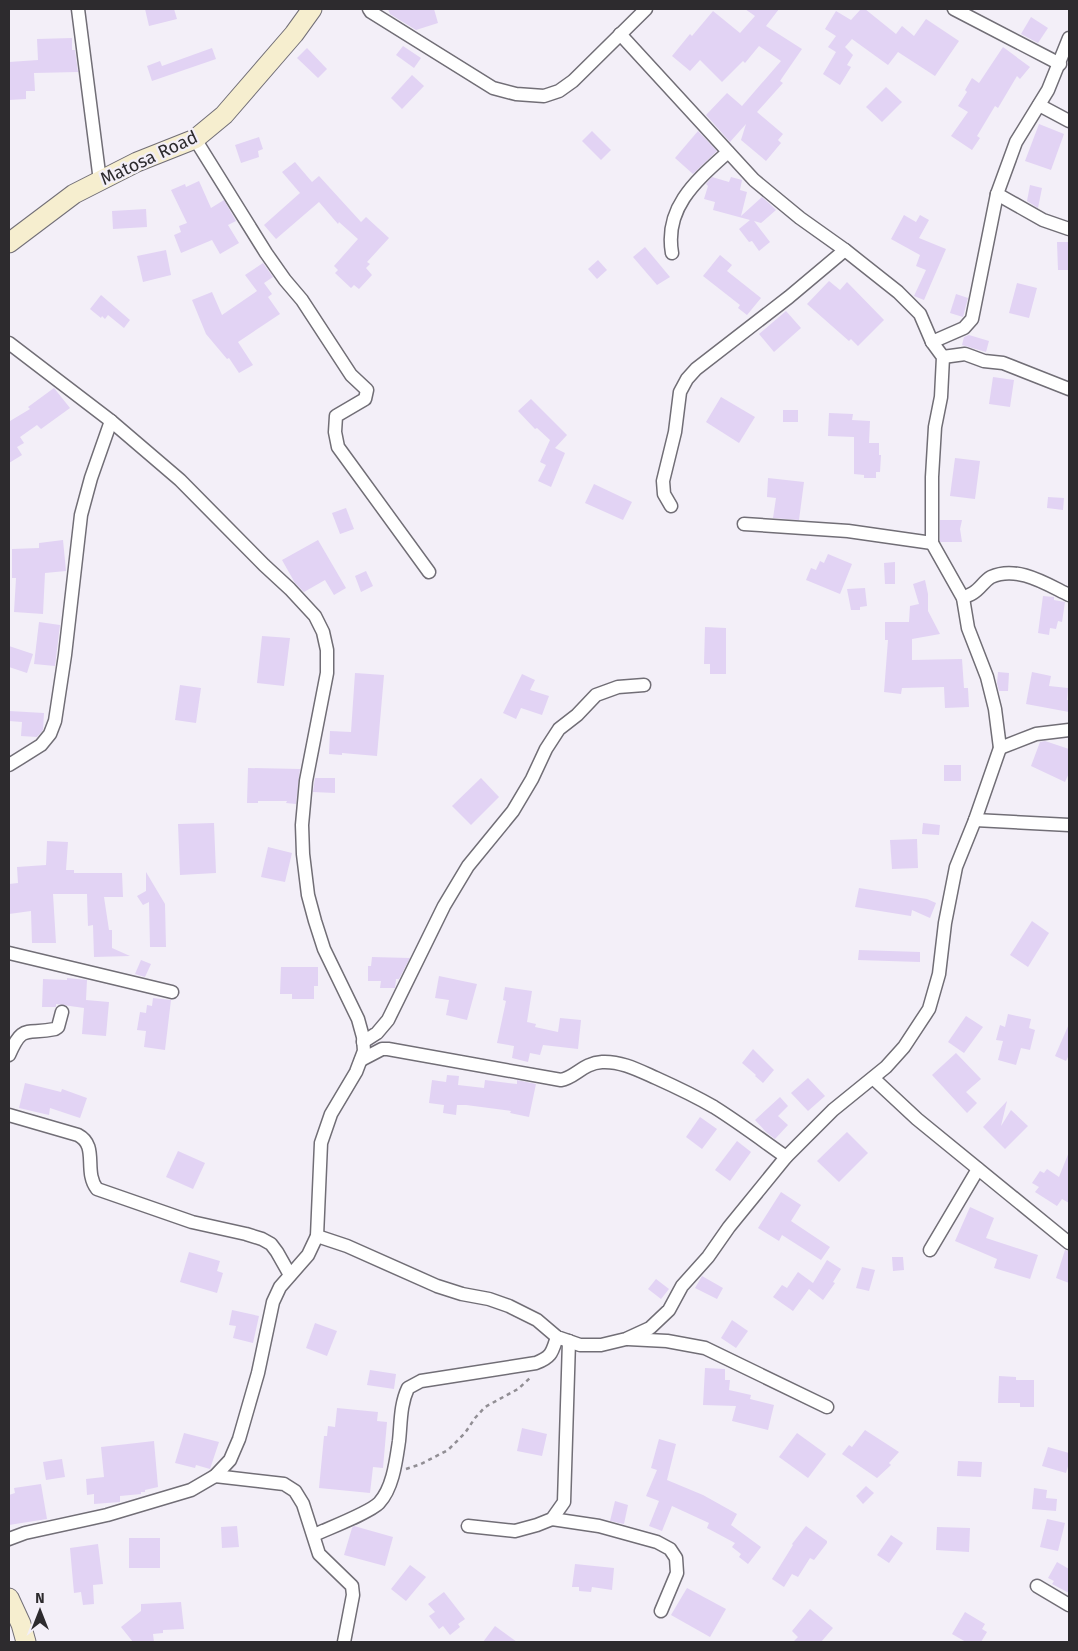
<svg xmlns="http://www.w3.org/2000/svg" width="1078" height="1651" viewBox="0 0 1078 1651" font-family="'Fira Sans',sans-serif">
<rect width="100%" height="100%" fill="#f3eff8"/>
<g fill="#e2d3f4">
<path d="M145 9H174L177 19 149 26Z"/>
<path d="M388 9H434L438 23 416 30 390 14Z"/>
<path d="M745 9H779L766 26 802 49 780 81 783 83 757 112 783 134 778 140 781 143 766 161 741 140 746 124 730 142 706 115 727 93 742 106 781 61 759 46 745 63 743 61 722 82 700 60 690 71 672 56 690 34 692 36 713 11 740 33 755 16Z"/>
<path d="M861 9H865L896 34 902 26 914 36 926 19 959 41 935 76 898 52 888 65 852 39 845 47 853 55 847 65 851 67 840 85 823 74 836 52 828 47 836 36 825 29 836 11 851 20Z"/>
<path d="M1031 17 1048 28 1038 43 1021 34Z"/>
<path d="M72 38V50H75L78 72 34 73 35 91H26V99L9 100V62L38 60 37 39Z"/>
<path d="M403 46 421 58 414 68 396 55Z"/>
<path d="M1003 47 1030 67 1020 79 1017 76 998 108 995 106 977 136 980 138 972 150 951 136 968 112 958 106 967 92 965 90 972 78 979 83Z"/>
<path d="M212 48 216 59 152 81 147 66 160 61 162 66Z"/>
<path d="M307 48 327 69 318 78 297 58Z"/>
<path d="M412 75 424 86 402 109 391 98Z"/>
<path d="M886 87 902 102 882 122 866 107Z"/>
<path d="M1039 124 1064 134 1051 170 1025 161Z"/>
<path d="M592 131 611 150 601 160 582 141Z"/>
<path d="M698 131 717 151 693 174 675 158Z"/>
<path d="M259 137 263 149 258 151 259 157 241 163 235 145Z"/>
<path d="M295 162 312 182 319 176 361 222 366 217 389 238 367 262 370 264 366 268 372 275 359 289 354 285 351 288 335 273 338 270 334 266 358 239 339 222 338 224 319 202 276 239 264 225 300 193 282 172Z"/>
<path d="M712 177 729 182 731 177 742 180 740 190 747 192 741 216 762 197 771 205 776 210 761 223 754 221 770 242 759 251 752 241 749 242 739 229 750 220 713 210 715 202 704 199 708 186 706 184Z"/>
<path d="M199 181 211 208 224 200 236 221 228 225 239 243 220 254 212 240 181 253 174 235 181 232 179 226 187 223 171 190 185 184 186 187Z"/>
<path d="M1030 185 1042 188 1038 208 1027 201Z"/>
<path d="M146 209 147 227 113 229 112 211Z"/>
<path d="M904 215 916 222 920 215 929 220 919 238 946 249 924 300 914 296 926 270 916 266 920 255 891 239Z"/>
<path d="M1057 242H1069V270H1058Z"/>
<path d="M645 247 670 277 657 285 633 257Z"/>
<path d="M166 250 171 275 143 282 137 256Z"/>
<path d="M720 255 732 265 727 271 761 298 747 315 738 308 740 305 703 276Z"/>
<path d="M598 260 607 270 597 279 588 269Z"/>
<path d="M263 263 273 277 264 283 272 294 268 297 280 314 238 342 253 365 239 373 229 358 227 359 206 334 192 300 212 292 222 315 257 291 245 275Z"/>
<path d="M829 281 840 290 847 282 884 320 858 346 851 339 849 341 807 304Z"/>
<path d="M1017 283 1037 288 1029 318 1009 313Z"/>
<path d="M956 294 968 298 963 317 950 313Z"/>
<path d="M101 295 130 320 124 328 108 315 105 319 102 316 101 318 90 309Z"/>
<path d="M786 311 801 328 774 352 759 334Z"/>
<path d="M969 335 989 341 986 352 962 345 964 337Z"/>
<path d="M993 377 1014 380 1010 407 989 404Z"/>
<path d="M54 388 70 408 41 429 37 425 20 437 24 443 17 447 22 455 9 463V420L10 421 30 409 28 407Z"/>
<path d="M721 397 755 417 739 443 706 422Z"/>
<path d="M531 399 567 435 555 448 565 453 551 487 538 481 546 465 540 462 550 440 537 428 535 429 518 411Z"/>
<rect x="783" y="410" width="15" height="12"/>
<path d="M829 413 853 414 852 420 870 421 869 443H879V455H881L880 472H876V478H864V475L854 474V437L828 436Z"/>
<path d="M955 458 980 461 975 499 950 496Z"/>
<path d="M768 478 804 482 799 520 773 518 776 498 767 497Z"/>
<path d="M594 484 632 502 623 520 585 503Z"/>
<path d="M1048 497 1064 498 1063 510 1047 508Z"/>
<path d="M346 508 354 529 340 534 332 513Z"/>
<path d="M940 520H962L960 529 962 542H940Z"/>
<path d="M63 540 66 571 45 573 43 614 14 612 16 578H12V549L39 548V543Z"/>
<path d="M318 540 346 588 334 595 325 580 304 592 295 583 282 560Z"/>
<path d="M828 554 852 564 840 594 806 580 811 568 816 570 820 561 824 563Z"/>
<path d="M895 562V584H885L884 563Z"/>
<path d="M366 571 373 586 361 592 355 576Z"/>
<path d="M925 580 928 594V611L940 634 912 639V660L962 659 964 688H968L969 707 945 708 944 687 902 688 901 694 884 692 888 640H885V622H909L910 606 919 604 913 584Z"/>
<path d="M865 588 867 606 860 607V610H851L847 589Z"/>
<path d="M1043 596 1054 597V600L1065 602 1062 622 1058 621 1056 629 1050 628 1049 635 1038 633Z"/>
<path d="M39 622 60 625 55 666 34 664Z"/>
<path d="M705 627 726 628V674H710V664H704Z"/>
<path d="M262 636 290 638 284 686 257 683Z"/>
<path d="M9 646 33 654 27 673 9 667Z"/>
<path d="M998 672 1009 673 1008 691H999L997 683Z"/>
<path d="M1032 672 1051 676 1049 686 1068 688 1067 700H1069V712L1026 704Z"/>
<path d="M355 673 384 675 377 756 342 753V755L329 754 330 731 351 732Z"/>
<path d="M522 674 535 680 530 690 549 696 542 715 521 708 516 719 503 713Z"/>
<path d="M180 685 201 688 196 723 175 720Z"/>
<path d="M9 711 44 713 43 730 37 737 21 736 22 722 9 721Z"/>
<path d="M1045 741 1069 749V773L1065 782 1031 766 1040 742Z"/>
<rect x="944" y="765" width="17" height="16"/>
<path d="M248 768 300 769 296 804 286 803 287 801H258V803H247Z"/>
<path d="M315 778H335V793L313 792Z"/>
<path d="M481 778 499 797 471 825 452 806Z"/>
<path d="M214 823 216 873 180 875 178 824Z"/>
<path d="M923 823 940 825 939 835 922 834Z"/>
<path d="M917 839 918 868 892 869 890 840Z"/>
<path d="M47 841 68 842 66 870H74V873H122L123 897H104L109 930H112V948L130 956 94 957 93 925 88 926 87 894H53L56 943H32L31 911 9 914V884L18 883 17 867 46 865Z"/>
<path d="M268 847 292 853 285 882 261 877Z"/>
<path d="M146 872 165 904 166 947H150L149 902 143 905 137 896 146 891Z"/>
<path d="M859 888 927 899 936 903 930 918 912 910 911 916 855 907Z"/>
<path d="M1032 921 1049 933 1028 967 1010 955Z"/>
<path d="M859 950 920 952V962L858 960Z"/>
<path d="M372 957 410 958 399 979H396L395 988H380L381 981H368V966H371Z"/>
<path d="M141 960 151 964 145 977 135 974Z"/>
<path d="M281 967H318V986H314V999H292V994H280Z"/>
<path d="M439 976 477 984 467 1020 446 1015 449 1000 435 998Z"/>
<path d="M67 978 87 980 86 1000 109 1002 106 1036 82 1034 84 1008 56 1004V1007H42L43 979 67 980Z"/>
<path d="M505 987 532 991 527 1022 536 1024 535 1027 558 1032 560 1018 581 1020 578 1049 543 1045 540 1055 530 1053 528 1062 512 1058 514 1046 497 1043 506 1001 503 1000Z"/>
<path d="M153 998 171 1000 165 1050 144 1047 146 1031 137 1030 140 1012 146 1013 147 1005 152 1006Z"/>
<path d="M1008 1014 1031 1019 1029 1028 1035 1030 1030 1050 1021 1048 1016 1065 998 1060 1003 1041 996 1040 1000 1025 1005 1027Z"/>
<path d="M966 1016 983 1027 964 1053 948 1042Z"/>
<path d="M1069 1024V1055L1066 1061 1055 1056Z"/>
<path d="M753 1049 774 1070 763 1083 755 1076 756 1075 742 1063Z"/>
<path d="M956 1053 981 1079 966 1092 977 1103 967 1113 932 1075Z"/>
<path d="M447 1075 459 1076 458 1085 484 1088 485 1080 517 1084V1080L536 1084 529 1117 510 1113 511 1111 466 1105H457L456 1115 443 1113 444 1105 429 1103 432 1080 446 1082Z"/>
<path d="M808 1078 825 1096 808 1111 791 1093Z"/>
<path d="M25 1083 61 1092 62 1089 87 1098 80 1118 50 1108 49 1115 19 1108Z"/>
<path d="M780 1097 788 1106 778 1116 788 1125 775 1139 766 1132 755 1120Z"/>
<path d="M1007 1101 1001 1126 1011 1110 1028 1126 1005 1149 983 1127Z"/>
<path d="M700 1117 717 1129 702 1149 686 1137Z"/>
<path d="M847 1132 868 1153 839 1182 817 1161Z"/>
<path d="M737 1141 751 1152 730 1181 715 1170Z"/>
<path d="M178 1151 205 1163 193 1189 166 1177Z"/>
<path d="M1069 1152V1203L1062 1199 1057 1206 1035 1192 1039 1187 1032 1183 1040 1171 1044 1173 1047 1169 1059 1177Z"/>
<path d="M781 1192 801 1205 791 1221 830 1247 821 1260 782 1235 779 1241 758 1228Z"/>
<path d="M970 1207 994 1218 986 1238 1038 1255 1030 1279 994 1268 997 1259 955 1241Z"/>
<path d="M1065 1250 1069 1251V1283L1056 1278Z"/>
<path d="M189 1252 220 1261 217 1271 223 1273 217 1293 180 1282Z"/>
<path d="M892 1257H903L904 1270 893 1271Z"/>
<path d="M827 1260 841 1269 833 1282 835 1283 823 1300 809 1289 793 1311 773 1297 782 1285 787 1288 798 1272 813 1283Z"/>
<path d="M862 1267 875 1270 869 1291 856 1288Z"/>
<path d="M702 1276 723 1288 717 1299 695 1288Z"/>
<path d="M656 1279 669 1289 661 1299 648 1289Z"/>
<path d="M232 1310 259 1316 253 1343 233 1338 236 1326 229 1325Z"/>
<path d="M732 1320 748 1331 736 1348 721 1338Z"/>
<path d="M315 1323 337 1331 327 1356 306 1348Z"/>
<path d="M705 1368 725 1369V1380H730L729 1390 751 1395 750 1399 774 1405 768 1430 732 1421 736 1406 703 1405Z"/>
<path d="M370 1370 396 1374 394 1389 367 1385Z"/>
<path d="M999 1376 1016 1377V1380H1034V1407H1020V1403H998Z"/>
<path d="M337 1408 378 1412 377 1421 387 1422 383 1468 373 1467 370 1493 319 1488 324 1436H327L328 1426 335 1427Z"/>
<path d="M522 1428 547 1434 542 1456 517 1451Z"/>
<path d="M865 1430 899 1452 889 1463 891 1465 877 1478 842 1454 849 1445 852 1447Z"/>
<path d="M184 1433 219 1442 210 1469 196 1465 195 1468 175 1463Z"/>
<path d="M797 1433 826 1454 808 1478 779 1457Z"/>
<path d="M659 1439 676 1444 667 1480 703 1495 737 1514 731 1525 761 1547 748 1564 739 1557 741 1554 732 1547 735 1543 707 1528 709 1523 672 1506 662 1531 649 1526 659 1501 646 1496 657 1470 651 1468Z"/>
<path d="M154 1441 158 1487 145 1490V1492H141V1494L120 1496V1502L94 1504V1494L87 1495 86 1479 104 1477 101 1447Z"/>
<path d="M1048 1447 1069 1453V1463L1066 1473 1042 1466Z"/>
<path d="M62 1459 65 1477 46 1480 43 1462Z"/>
<path d="M958 1461 982 1462 981 1477 957 1476Z"/>
<path d="M41 1484 47 1519 9 1525V1495L15 1493 14 1488Z"/>
<path d="M866 1486 874 1493 863 1504 856 1496Z"/>
<path d="M1034 1488 1047 1490 1046 1498 1057 1499 1056 1511 1032 1509Z"/>
<path d="M615 1501 628 1505 624 1524 610 1521Z"/>
<path d="M1047 1519 1065 1523 1058 1551 1040 1547Z"/>
<path d="M237 1526 239 1547 222 1548 221 1527Z"/>
<path d="M354 1526 393 1537 385 1566 344 1555 352 1528Z"/>
<path d="M806 1526 827 1541V1543L814 1560 810 1558 798 1577 792 1574 784 1587 772 1579 793 1545 792 1544Z"/>
<path d="M937 1527 970 1528 969 1552 936 1550Z"/>
<path d="M891 1535 903 1543 889 1563 877 1555Z"/>
<rect x="129" y="1538" width="31" height="30"/>
<path d="M98 1544 103 1584 93 1585 94 1604 83 1605 81 1592 74 1593 70 1548Z"/>
<path d="M1057 1562 1069 1569V1593L1052 1584 1054 1581 1048 1578Z"/>
<path d="M575 1564 614 1568 612 1590 592 1587 591 1592 579 1591V1587H572Z"/>
<path d="M410 1565 426 1577 406 1601 391 1589Z"/>
<path d="M687 1588 726 1609 710 1637 671 1615Z"/>
<path d="M444 1592 465 1619 458 1624 460 1627 450 1635 443 1626 439 1629 429 1616 435 1612 428 1604Z"/>
<path d="M181 1602 184 1629 163 1630V1633L153 1634 154 1642H133L121 1627 141 1611V1604Z"/>
<path d="M810 1609 833 1628 821 1642H793L798 1637 792 1631Z"/>
<path d="M965 1612 985 1624 982 1629 987 1632 981 1642H966L952 1634Z"/>
<path d="M495 1626 517 1642H483Z"/>
</g>
<g fill="none" stroke-linecap="round" stroke-linejoin="round">
<g stroke="#716e76" stroke-width="15">
<g id="street">
<path d="M78 9 100 181"/>
<path d="M369 9 371 12 493 88 516 94 544 96 559 91 573 81 646 9"/>
<path d="M954 9 1060 64"/>
<path d="M1039 105 1069 121"/>
<path d="M195 139 266 253 285 280 302 300 351 375 367 390 365 399 336 416 335 432 338 447 429 572"/>
<path d="M997 194 1043 220 1069 229"/>
<path d="M672 253C664 207 697 180 728 152"/>
<path d="M932 342 964 328 972 319 997 194 1016 142 1048 90 1069 38"/>
<path d="M9 343 111 421 180 480 264 565 290 589 315 616 323 632 327 650V673L306 781 302 825 303 854 308 895 315 921 324 949 358 1019 363 1037 364 1051 356 1072 331 1114 321 1143 317 1236 308 1255 280 1287 273 1302 258 1373 239 1439 230 1460 215 1476 191 1490 107 1515 25 1533 9 1539"/>
<path d="M943 357 965 354 984 361 1003 363 1069 389"/>
<path d="M671 506 664 494 663 481 675 432 680 392 687 379 696 369 789 297 845 250"/>
<path d="M744 524 848 531 932 543"/>
<path d="M963 598C966 596 970 595 973 593 980 589 984 581 991 577 1017 565 1046 584 1069 595"/>
<path d="M1000 748 1036 734 1069 730"/>
<path d="M9 765 41 745 50 734 55 721 65 655 81 515 91 478 111 421"/>
<path d="M975 820 1069 825"/>
<path d="M9 953 172 992"/>
<path d="M363 1042 377 1033 388 1020 444 906 468 866 513 811 532 779 546 749 559 729 577 715 596 695 618 687 644 685"/>
<path d="M9 1055C23 1023 26 1035 55 1029L58 1027 62 1012"/>
<path d="M361 1060 382 1049H388L561 1080C575 1078 583 1063 602 1062 621 1061 638 1070 656 1078 676 1087 695 1096 714 1107 738 1122 762 1140 786 1157"/>
<path d="M873 1078 917 1119 1069 1243"/>
<path d="M9 1115 78 1135C99 1146 83 1171 97 1189L192 1222 246 1234 262 1239 271 1244 277 1252 290 1275"/>
<path d="M317 1236 347 1246 437 1286 462 1294 489 1299 509 1306 537 1320 557 1337 580 1345H601L626 1339 650 1328 669 1310 682 1286 708 1257 729 1227 786 1157 833 1110 886 1067 904 1047 929 1009 939 974 945 923 956 867 975 820 1000 748 995 709 987 677 968 628 963 598 932 543V477L935 427 941 397 943 357 932 342 920 314 898 292 845 250 800 218 754 180 620 34"/>
<path d="M930 1250 978 1169"/>
<path d="M628 1339 667 1341 705 1348 827 1407"/>
<path d="M215 1476 284 1484 295 1491 303 1504 319 1554 352 1586 353 1595 344 1642"/>
<path d="M552 1519 599 1526 657 1542 670 1549 676 1558 677 1573 661 1611"/>
<path d="M468 1526 515 1531 537 1525 552 1519 564 1502 569 1341"/>
<path d="M314 1535C329 1528 369 1513 379 1503 393 1488 396 1461 399 1441 401 1423 400 1405 408 1388L421 1381 536 1363C552 1357 552 1352 557 1337"/>
<path d="M1037 1586 1069 1605"/>
</g>
</g>
<g stroke="#716e76" stroke-width="21">
<g id="secondary">
<path d="M9 243 74 194 137 162 195 139 224 115 294 34 312 9"/>
<path d="M9 1598 21 1624 26 1642"/>
</g>
</g>
<path stroke="#918e94" stroke-width="2.5" stroke-dasharray="4 4" stroke-linecap="butt" d="M406 1469 421 1464 448 1450 465 1433 475 1418 485 1407 518 1389 530 1378"/>
<use href="#street" stroke="#fff" stroke-width="12"/>
<use href="#secondary" stroke="#f6eecf" stroke-width="19"/>
</g>
<g text-anchor="middle" stroke-width="4.5" stroke-linejoin="round" paint-order="stroke">
<g font-size="18" fill="#2d2b2e" stroke="#f3eff8">
<text transform="translate(149 158) rotate(-25)" y="6">Matosa Road</text>
</g>
</g>
<rect width="1078" height="1651" fill="none" stroke="#2d2b2e" stroke-width="20"/>
<g transform="translate(40 1611)" stroke="#f3eff8" stroke-width="4" paint-order="stroke">
<path d="M0-4L9 19L0 12L-9 19Z" fill="#2d2b2e"/>
<text y="-8" font-size="14" font-weight="bold" text-anchor="middle" fill="#2d2b2e">N</text>
</g>
</svg>
